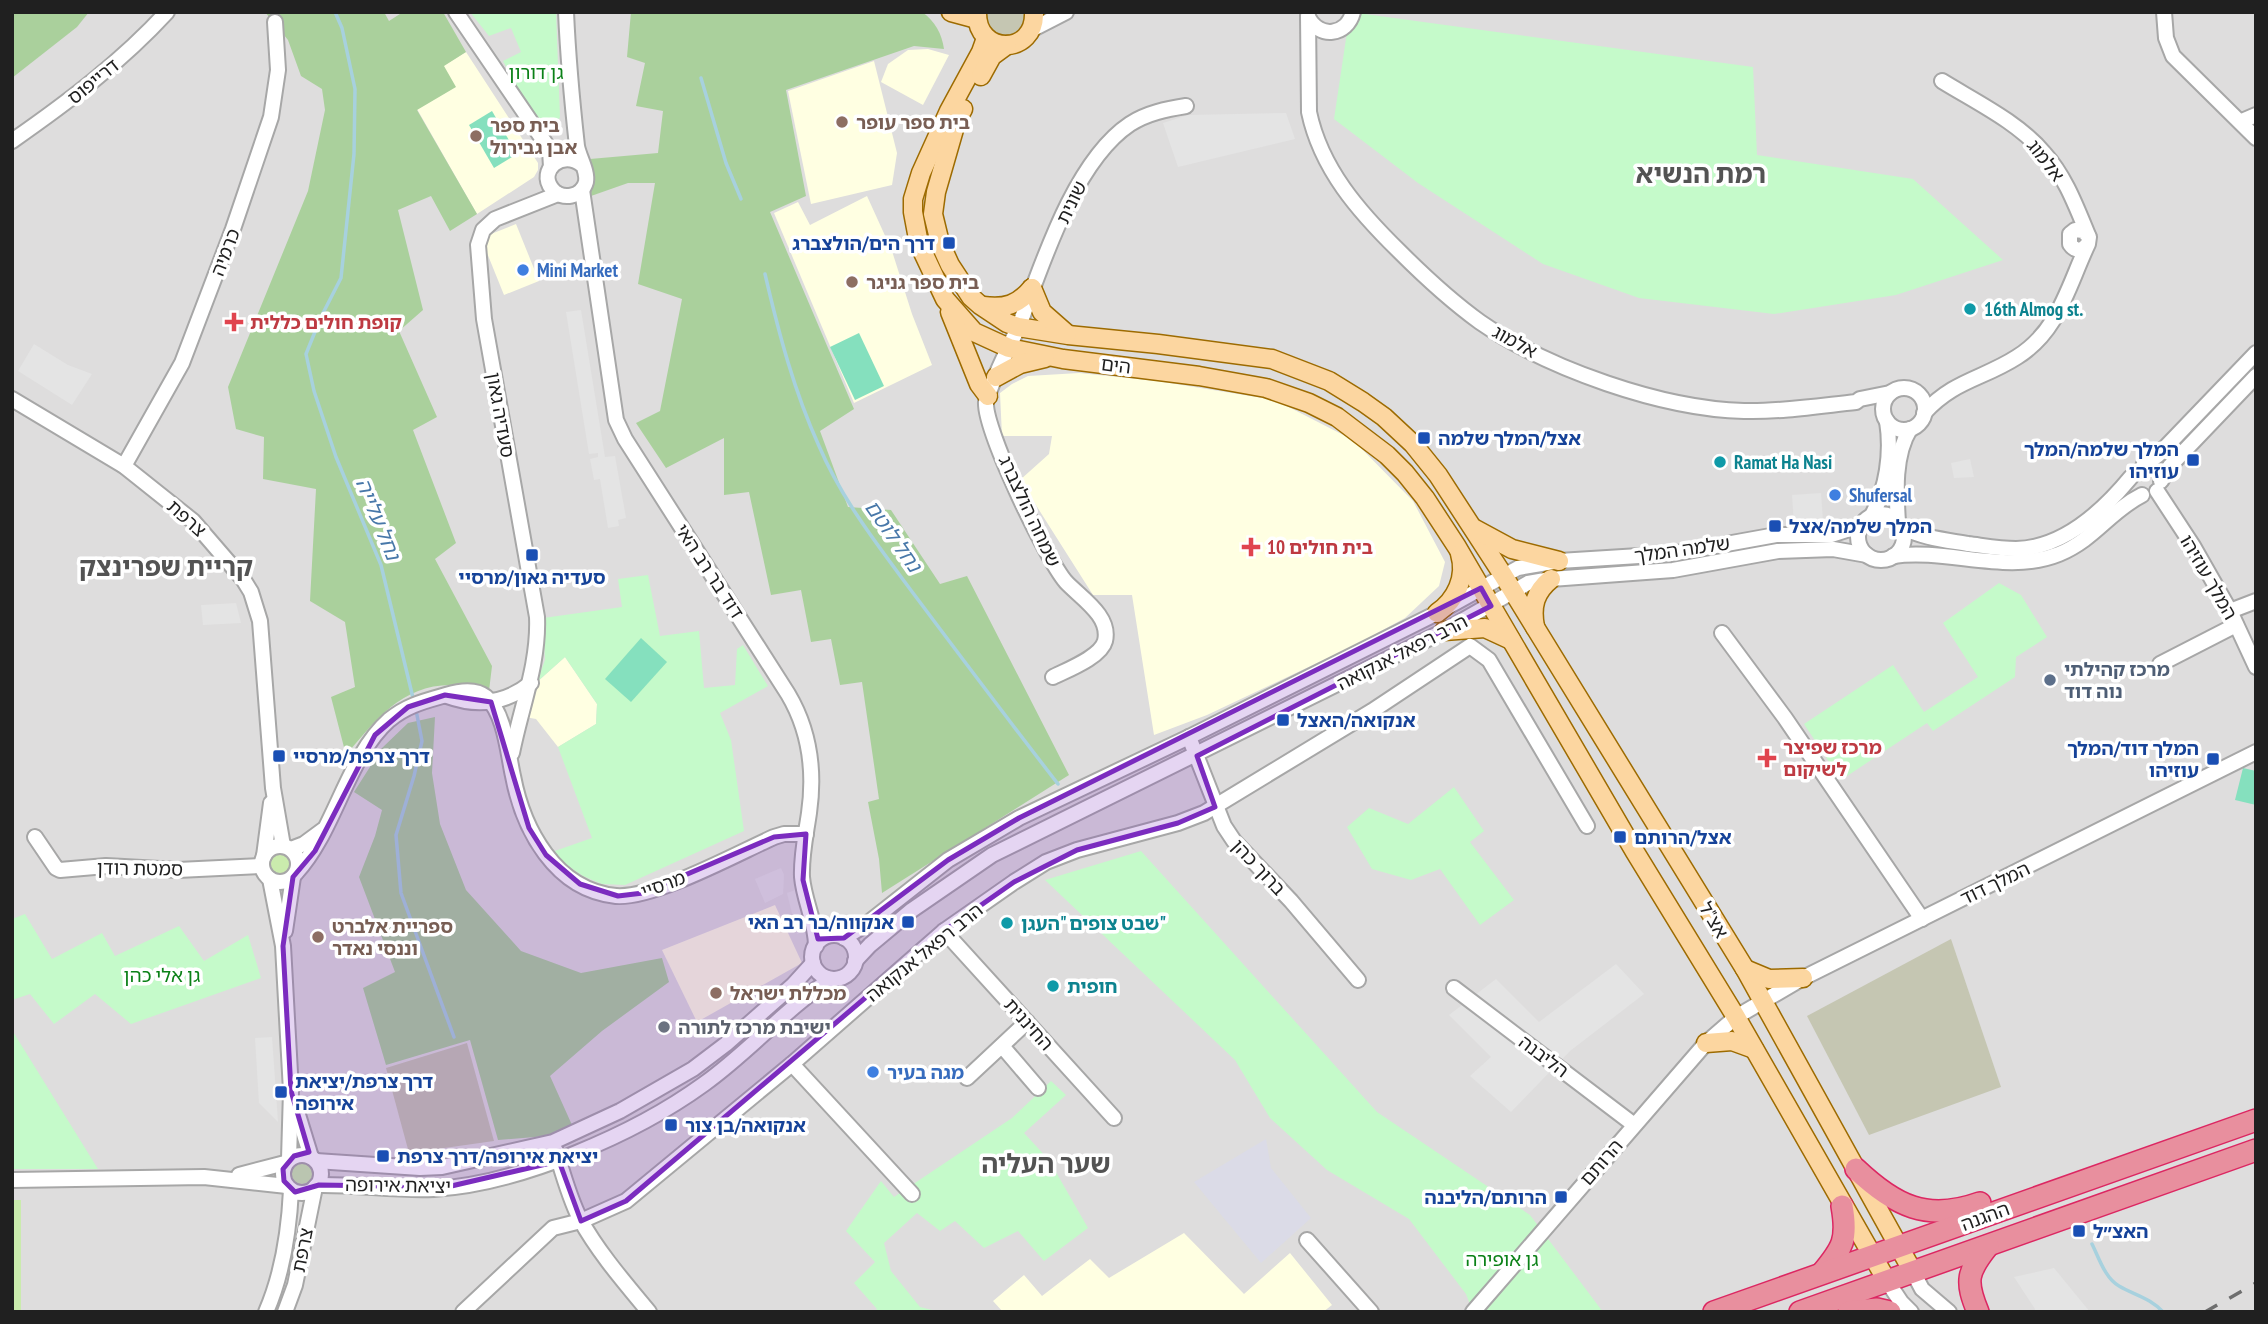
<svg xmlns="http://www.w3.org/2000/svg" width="2268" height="1324" viewBox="0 0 2268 1324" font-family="'PT Sans Narrow','Noto Sans Hebrew',sans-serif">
<rect width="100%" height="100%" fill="#f1eee7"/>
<rect fill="#dedddd" x="12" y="12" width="2244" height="1300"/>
<g fill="#ffffe2">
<path d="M928 49 949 55 923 105 881 82 888 64 908 50Z"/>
<path d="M466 52 538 163V170L534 177 477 214 417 109 455 87 443 66Z"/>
<path d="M874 61 897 153 892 185 811 204 788 91Z"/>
<path d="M867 196 892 251 912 314 932 365 854 403 774 213 798 202 810 225Z"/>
<path d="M516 224 539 281 504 295 481 238Z"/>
<path d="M1079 373 1157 381 1275 400 1353 440 1413 501 1445 562 1439 586 1405 618 1355 645 1207 715 1154 735 1132 595H1093L1020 480 1049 454 1052 436H1002L1000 393 1012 384 1028 376Z"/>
<path d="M565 657 597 704 596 724 558 747 536 719 525 717 537 682Z"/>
<path d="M775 905 802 963 697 1022 662 950Z"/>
<path d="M1184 1233 1244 1294 1290 1253 1332 1305 1323 1312H1003L993 1301 1024 1275 1042 1296 1090 1259 1109 1278Z"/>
</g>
<g fill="#c5c6b2">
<path d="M985 12H1027L1022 32 1004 38 989 31Z"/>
<path d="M1951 939 2001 1087 1869 1135 1807 1016Z"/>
<path d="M467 1043 494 1141 409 1153 386 1068Z"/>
</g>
<g fill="#caebad">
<circle cx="280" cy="865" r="11"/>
<circle cx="302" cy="1173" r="11"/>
<rect x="12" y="1200" width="9" height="112"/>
</g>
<g fill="#aad09c">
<path d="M12 12H89L77 27 12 78Z"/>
<path d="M265 12H384L389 21 403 12H443L466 52 444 66 456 87 417 110 477 214 450 231 431 196 398 210 423 310 399 331 437 417 413 430 456 543 435 559 492 666 489 691C476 689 463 685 451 685 401 685 375 721 346 755L331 697 355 687 345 622 310 601 316 489 263 479 264 437 236 429 228 387 308 191 325 110 322 89 301 76 288 40Z"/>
<path d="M631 12H922C935 21 942 34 944 49L914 46 786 90 806 196 770 212 854 409 820 431 848 507 891 510 940 584 967 576 1069 775 882 893 879 859 868 802 879 799 862 682 840 685 831 639 811 642 801 590 771 595 749 492 724 495V438L666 468 636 423 660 411 682 299 638 284 655 183H628L591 196 590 159 658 153 663 111 636 106 645 63 627 57Z"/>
<path d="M435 717 432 773 440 824 466 890 521 951 581 973 662 958 669 982 602 1031 550 1076 572 1125 547 1136 498 1140 470 1040 386 1065 363 988 395 972 359 877 375 836 382 810 354 792 382 748 408 723Z"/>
</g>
<g fill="#c5faca">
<path d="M470 12H556L560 117 554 127C533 126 513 79 503 61L521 52 511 28 489 36Z"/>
<path d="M1350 12 1753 67 1757 155 1913 179 2003 260 1896 295 1774 314 1639 298 1543 264 1418 183 1334 119Z"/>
<path d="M648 575 660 636 699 631 704 688 735 685 737 649 743 645 768 686 720 713 731 740 744 831 625 885 602 884 583 876 549 853 592 838 558 747 596 724 597 704 565 657 537 682 545 660 543 618 622 607 618 579Z"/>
<path d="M1999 583 2021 595 2047 637 2016 657 2015 677 1933 731 1927 723 1841 780 1804 724 1893 665 1924 712 1978 677 1943 623Z"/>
<path d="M1454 787 1484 831 1470 842 1514 900 1480 925 1440 869 1411 880 1372 869 1347 827 1369 808 1408 824Z"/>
<path d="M1141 851 1377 1112 1530 1215 1603 1312H1473L1466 1294 1409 1219 1327 1170 1270 1118 1235 1060 1045 880Z"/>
<path d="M25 914 52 959 102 933 115 956 179 926 204 961 248 935 261 978 131 1024 95 994 54 1024 30 994 12 1000V919Z"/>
<path d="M12 1030 98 1169H12Z"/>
<path d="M1051 1081 1066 1095 1024 1133 1049 1160 1088 1228 1044 1261 1018 1231 984 1248 955 1221 940 1231 917 1213 884 1243 891 1271 920 1307 940 1312H874L877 1309 854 1283 875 1262 846 1231 881 1181 894 1197 1012 1118Z"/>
</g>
<g fill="#85e0be">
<path d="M492 111 517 154 494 168 469 125Z"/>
<path d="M859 333 884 386 855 400 830 347Z"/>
<path d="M641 638 667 662 631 702 605 679Z"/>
<path d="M2243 768 2256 771V805L2235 800Z"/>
</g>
<g fill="#e4e4e4">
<path d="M1286 113 1295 139 1178 167 1163 123 1188 115Z"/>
<path d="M581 310 605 457 615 456 626 518 618 520 619 526 608 528 600 479 594 480 590 459 598 457V453L589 454 566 312Z"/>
<path d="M34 344 68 365 92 374 72 405 18 371Z"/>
<path d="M1970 459 1974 477 1954 478 1951 463Z"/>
<path d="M1821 493 1823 521 1794 523 1792 495Z"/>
<path d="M236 603 241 623 203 625 201 605Z"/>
<path d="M781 868 784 875 783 894 765 903 755 879Z"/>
<path d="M804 887 815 926 797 934 787 893Z"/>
<path d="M1616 964 1644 994 1570 1051 1511 1112 1470 1076 1491 1057 1449 1015 1496 979 1539 1022Z"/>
<path d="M272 1037 278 1122 259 1103 255 1038Z"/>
<path d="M2054 1268 2090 1312H2034L2035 1309 2014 1277Z"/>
</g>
<path fill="#dbdbe7" d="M1266 1139 1271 1168 1311 1218 1261 1263 1194 1182Z"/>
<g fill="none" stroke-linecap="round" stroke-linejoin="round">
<g stroke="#a7d1de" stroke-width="3.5">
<path d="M335 12 342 28 355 89 354 154 341 278 321 317 306 354 314 391 336 457 381 565 414 702"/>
<path d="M701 78 726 163 741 199"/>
<path d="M765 274C779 334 794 391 819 446 842 500 879 547 913 593 961 657 1009 721 1058 784"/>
<path d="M416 710 422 741 414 776 396 835 401 893 454 1037"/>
<path d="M2092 1244C2099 1258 2105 1278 2119 1286 2134 1295 2151 1298 2163 1312"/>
</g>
<g stroke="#a7a7a7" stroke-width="18">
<g id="minor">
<path d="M456 12 550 150 551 167"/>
<path d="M566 12C568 57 572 101 577 146 579 157 588 171 586 182 582 197 562 201 552 189 537 170 563 149 582 165"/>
<path d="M2164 12 2166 38 2173 56 2256 138"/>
<path d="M1308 16 1309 112C1321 169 1359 212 1400 252 1425 277 1451 301 1480 322 1548 369 1662 409 1744 411 1781 412 1819 406 1856 402L1860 399 1890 393"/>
<path d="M1308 17C1319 39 1347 36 1353 12"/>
<path d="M1031 30 1066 12"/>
<path d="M1942 81C1976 102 2018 122 2044 153 2065 176 2076 206 2088 235"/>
<path d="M2242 121 2256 115"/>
<path d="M12 141C68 102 121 62 167 12"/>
<path d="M582 190 616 420 625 439 788 694C810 731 815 771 809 813 806 834 801 856 802 877 804 901 816 922 816 946"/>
<circle cx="1904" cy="409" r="21"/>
<path d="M12 399 124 466 193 521 243 579 251 592 260 621 273 788 283 846"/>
<path d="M1924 413C1954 380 1983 379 2017 357 2059 331 2068 286 2088 244L2089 237 2083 231 2075 230 2070 234V244C2074 250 2080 252 2086 246"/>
<path d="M124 466 182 363 233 229 271 117 278 70 275 22"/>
<path d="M2143 466 2158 455 2256 353"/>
<path d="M2161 481 2170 466 2256 376"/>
<path d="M2157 491 2193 546 2230 611 2256 667"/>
<circle cx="1881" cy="537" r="23"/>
<path d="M1871 517C1887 489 1892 453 1887 421"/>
<path d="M1898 522C1896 492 1894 455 1910 429"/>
<path d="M1901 527C1923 538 1945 540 1968 544 1984 546 2000 549 2016 549 2064 548 2103 511 2131 477"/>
<path d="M1893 556C1948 548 2007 575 2059 554 2095 539 2110 511 2142 495"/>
<path d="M2230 611 2256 601"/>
<path d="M1722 633 1785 718 1922 919"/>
<path d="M2160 664 2236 625"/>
<path d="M1053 677C1067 670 1101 657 1105 641 1111 616 1081 598 1066 582 1046 559 984 429 986 402 994 373 1011 346 1022 318 1044 258 1076 160 1130 124 1147 113 1167 109 1186 106"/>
<path d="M447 696C477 707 505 704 531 683"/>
<path d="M1189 737 1224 826 1234 841 1291 901 1358 980"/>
<path d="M512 753C521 707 539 664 537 617L484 319 478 245 483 230 495 219 558 194"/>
<path d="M35 837 56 868 60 870 106 866 178 870 261 866"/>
<circle cx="280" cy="864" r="18"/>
<path d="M291 849 304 844 323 830"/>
<path d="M264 856 271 803"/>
<path d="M296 873C335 831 347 757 389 720 407 705 425 701 446 695 459 691 475 688 486 697 505 713 508 754 513 776 523 829 555 890 616 896 654 899 736 854 774 837L784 834H806"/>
<path d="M270 879 283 946 291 1091 289 1159"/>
<path d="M285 931 293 877"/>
<path d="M944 931 1114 1118"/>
<circle cx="834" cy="957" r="22"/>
<path d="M844 938 868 923 948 860 1019 818 1189 737 1437 613 1518 568 1559 561 1671 554 1776 535H1831L1862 525"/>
<path d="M855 961 870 945 912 910 992 855 1444 631 1528 583 1551 579 1673 570 1778 551 1833 549 1867 555"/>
<path d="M1454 988 1633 1124"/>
<path d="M1002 1046 1038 1088"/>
<path d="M792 1064 912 1194"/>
<path d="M967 1078 1027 1022"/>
<path d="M295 1105 311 1157"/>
<path d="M556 1151C563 1174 569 1197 580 1219 598 1252 625 1283 649 1312"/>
<circle cx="302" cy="1174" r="19"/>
<path d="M316 1161 420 1168 442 1167 553 1142 620 1111 693 1069 726 1044 793 985 813 963"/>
<path d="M239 1175 285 1163"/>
<path d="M12 1180 204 1177 287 1186"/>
<path d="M317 1185C356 1184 396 1191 434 1189 520 1184 635 1134 704 1084 749 1052 785 1009 831 979"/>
<path d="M1307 1240 1371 1312"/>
<path d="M1913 1272 1922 1289 1949 1312"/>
<path d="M1887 1281 1901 1302 1911 1312"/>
<path d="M266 1312C283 1273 289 1232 291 1190"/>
<path d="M285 1312 295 1285 315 1187"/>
<path d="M463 1312 553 1228 581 1221 626 1201 792 1064 944 931 1014 882 1046 862 1077 850 1178 823 1204 813 1372 711 1470 646 1489 660 1587 826"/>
<path d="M1473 1312 1706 1043 1736 1017 1803 978 2256 752"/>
</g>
</g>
<g stroke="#9d6b00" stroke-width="21">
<g id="major">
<path d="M951 12 977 19"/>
<path d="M977 12C976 56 1036 56 1034 12"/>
<path d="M986 38 981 52 949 111 921 173 913 199V212L919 244 945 299 974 332 1009 348 1063 359 1199 376 1266 388 1309 403 1337 417 1387 455 1405 473 1425 498 1457 547 1635 852 1736 1017 1887 1281"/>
<path d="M981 76 992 56 1007 45"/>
<path d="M963 109 957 119 936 192 933 214 940 243 950 265 971 297 980 305 1007 323 1018 327 1068 335 1158 344 1272 359 1329 381 1363 402 1384 417 1413 444 1438 475 1503 575 1745 969 1913 1272"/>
<path d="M1032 288 1042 312 1067 334"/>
<path d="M983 306C1005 309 1018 305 1032 288"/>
<path d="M950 312 979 384 988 396"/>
<path d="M996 377 1020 364 1045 358"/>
<path d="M1475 529 1512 549 1559 561"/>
<path d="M1437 613C1456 600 1467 577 1460 554"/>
<path d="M1535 627C1531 606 1535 592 1551 579"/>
<path d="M1444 631 1485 628 1511 640"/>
<path d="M1745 969 1769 979 1803 978"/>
<path d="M1706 1043 1732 1041 1754 1049"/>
</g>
</g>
<g stroke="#dc2762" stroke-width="24">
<g id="highway">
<path d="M1856 1169C1895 1206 1927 1222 1980 1203"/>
<path d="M1822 1273C1843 1248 1848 1239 1842 1206"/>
<path d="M1714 1312 2256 1120"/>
<path d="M1800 1312 2256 1150"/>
<path d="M1849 1312 1877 1309 1890 1312"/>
<path d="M1978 1312C1965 1281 1967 1272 1988 1246"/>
</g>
</g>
<use href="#minor" stroke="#fff" stroke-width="14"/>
<use href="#major" stroke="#fcd6a0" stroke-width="18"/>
<use href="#highway" stroke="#e88f9e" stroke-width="21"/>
<path stroke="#6e6e6e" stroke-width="3.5" stroke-dasharray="14 14" stroke-linecap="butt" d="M2205 1312 2256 1283"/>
</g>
<path fill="#7b2cbf" fill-opacity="0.2" stroke="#7b2cbf" stroke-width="5" stroke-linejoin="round" d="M1481 588 1491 606 1197 756 1215 807 1178 823 1077 850 1014 882 944 931 626 1201 581 1221 559 1161 447 1187 319 1185 295 1192 284 1181 283 1169 294 1156 309 1152 291 1091 283 946 293 877 315 851 375 735 408 707 445 695 491 702 529 828 546 855 580 884 618 896 643 893 774 837 806 834 803 880 818 939 844 938 948 860 1019 818Z"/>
<g fill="#8d6e63" stroke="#fff" stroke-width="2.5">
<circle cx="842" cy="122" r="7"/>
<circle cx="476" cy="136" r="7"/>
<circle cx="852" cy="282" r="7"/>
<circle cx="318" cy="937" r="7"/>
<circle cx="716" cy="993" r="7"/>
</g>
<g fill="#1a4fb4" stroke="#fff" stroke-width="2.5">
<rect x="942" y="236" width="14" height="14" rx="3.5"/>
<rect x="1417" y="431" width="14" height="14" rx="3.5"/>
<rect x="2186" y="453" width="14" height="14" rx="3.5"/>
<rect x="1768" y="519" width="14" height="14" rx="3.5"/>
<rect x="525" y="548" width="14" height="14" rx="3.5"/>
<rect x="1276" y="713" width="14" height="14" rx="3.5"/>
<rect x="272" y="749" width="14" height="14" rx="3.5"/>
<rect x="2206" y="752" width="14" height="14" rx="3.5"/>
<rect x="1613" y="830" width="14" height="14" rx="3.5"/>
<rect x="901" y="915" width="14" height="14" rx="3.5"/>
<rect x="274" y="1085" width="14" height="14" rx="3.5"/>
<rect x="664" y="1118" width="14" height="14" rx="3.5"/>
<rect x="376" y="1149" width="14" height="14" rx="3.5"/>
<rect x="1554" y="1190" width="14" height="14" rx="3.5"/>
<rect x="2072" y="1224" width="14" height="14" rx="3.5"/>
</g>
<g fill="#3f7fe0" stroke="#fff" stroke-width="2.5">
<circle cx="523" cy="270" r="7"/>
<circle cx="1835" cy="495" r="7"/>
<circle cx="873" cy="1072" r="7"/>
</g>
<g fill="#0f9aa8" stroke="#fff" stroke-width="2.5">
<circle cx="1970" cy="309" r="7"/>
<circle cx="1720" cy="462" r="7"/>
<circle cx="1007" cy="923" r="7"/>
<circle cx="1053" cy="986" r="7"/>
</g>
<g fill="#e0444e" stroke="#fff" stroke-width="2.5">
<path d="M230.5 311.5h7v7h7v7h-7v7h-7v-7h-7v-7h7z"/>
<path d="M1247.5 536.5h7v7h7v7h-7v7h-7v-7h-7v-7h7z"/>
<path d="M1763.5 747.5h7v7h7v7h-7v7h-7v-7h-7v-7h7z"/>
</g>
<circle fill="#5c6f8a" stroke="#fff" stroke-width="2.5" cx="2050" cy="680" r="7"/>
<circle fill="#6b7280" stroke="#fff" stroke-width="2.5" cx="664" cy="1027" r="7"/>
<g text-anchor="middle" stroke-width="7" stroke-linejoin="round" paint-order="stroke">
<g font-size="19" fill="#0b8117" stroke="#fff">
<text x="536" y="79">גן דורון</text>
<text x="162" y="982">גן אלי כהן</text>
<text x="1502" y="1266">גן אופירה</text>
</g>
<g font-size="19" fill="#202020" stroke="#fff">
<text transform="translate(93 81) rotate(-39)" y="7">דרייפוס</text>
<text transform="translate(2046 160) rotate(52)" y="7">אלמוג</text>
<text transform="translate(1071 202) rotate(-64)" y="7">שונית</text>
<text transform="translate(225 252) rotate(-69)" y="7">כרמיה</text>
<text transform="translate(1515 341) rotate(29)" y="7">אלמוג</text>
<text transform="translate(1116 365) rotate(7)" y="7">הים</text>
<text transform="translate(501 415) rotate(80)" y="7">סעדיה גאון</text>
<text transform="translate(1030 511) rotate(65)" y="7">שמחה הולצברג</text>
<text transform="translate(187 518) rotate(42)" y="7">צרפת</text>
<text transform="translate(1682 549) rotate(-8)" y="7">שלמה המלך</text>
<text transform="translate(710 571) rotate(57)" y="7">דוד בר רב האי</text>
<text transform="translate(2209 577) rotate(60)" y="7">המלך עוזיהו</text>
<text transform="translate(1402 652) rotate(-27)" y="7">הרב רפאל אנקואה</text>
<text transform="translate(1259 867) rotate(47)" y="7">ברוך כהן</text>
<text transform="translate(140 868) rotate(1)" y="7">סמטת רודן</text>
<text transform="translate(1995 883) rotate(-26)" y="7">המלך דוד</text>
<text transform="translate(663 884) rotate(-20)" y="7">מרסיי</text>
<text transform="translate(1714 920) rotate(59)" y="7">אצ"ל</text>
<text transform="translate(924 952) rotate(-39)" y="7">הרב רפאל אנקואה</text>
<text transform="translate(1029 1024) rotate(48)" y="7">החיננית</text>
<text transform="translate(1544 1056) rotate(37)" y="7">הליבנה</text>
<text transform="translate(1601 1162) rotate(-49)" y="7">הרותם</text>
<text transform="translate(398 1185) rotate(1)" y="7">יציאת אירופה</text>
<text transform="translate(1985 1216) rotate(-20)" y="7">ההגנה</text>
<text transform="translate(302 1250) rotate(-79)" y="7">צרפת</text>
</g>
<g font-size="19" font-weight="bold" fill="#785e54" stroke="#fff" text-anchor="start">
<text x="856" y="129">בית ספר עופר</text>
<text x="490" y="132">בית ספר<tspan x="490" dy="22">אבן גבירול</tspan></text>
<text x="866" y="289">בית ספר גניגר</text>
<text x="332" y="933">ספריית אלברט<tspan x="332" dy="22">וננסי נאדר</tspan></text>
<text x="730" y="1000">מכללת ישראל</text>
</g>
<g font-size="19" font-weight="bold" fill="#164399" stroke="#fff" text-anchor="start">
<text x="935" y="250" text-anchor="end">דרך הים/הולצברג</text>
<text x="1438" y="445">אצל/המלך שלמה</text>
<text x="2179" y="456" text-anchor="end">המלך שלמה/המלך<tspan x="2179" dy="22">עוזיהו</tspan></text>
<text x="1789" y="533">המלך שלמה/אצל</text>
<text x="532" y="584" text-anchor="middle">סעדיה גאון/מרסיי</text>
<text x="1297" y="727">אנקואה/האצל</text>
<text x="2199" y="755" text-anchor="end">המלך דוד/המלך<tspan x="2199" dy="22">עוזיהו</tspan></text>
<text x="293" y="763">דרך צרפת/מרסיי</text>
<text x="1634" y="844">אצל/הרותם</text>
<text x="894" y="929" text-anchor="end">אנקווה/בר רב האי</text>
<text x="295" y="1088">דרך צרפת/יציאת<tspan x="295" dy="22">אירופה</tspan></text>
<text x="685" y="1132">אנקואה/בן צור</text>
<text x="397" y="1163">יציאת אירופה/דרך צרפת</text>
<text x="1547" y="1204" text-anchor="end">הרותם/הליבנה</text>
<text x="2093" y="1238">האצ״ל</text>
</g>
<g font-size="19" font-weight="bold" fill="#366cbe" stroke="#fff" text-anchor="start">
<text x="537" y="277">Mini Market</text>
<text x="1849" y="502">Shufersal</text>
<text x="887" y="1079">מגה בעיר</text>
</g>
<g font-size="19" font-weight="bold" fill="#0d838f" stroke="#fff" text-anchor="start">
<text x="1984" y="316">16th Almog st.</text>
<text x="1734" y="469">Ramat Ha Nasi</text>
<text x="1021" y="930">שבט צופים "העגן"</text>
<text x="1067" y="993">חופית</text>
</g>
<g font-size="19" font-weight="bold" fill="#be3a42" stroke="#fff" text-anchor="start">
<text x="250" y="329">קופת חולים כללית</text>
<text x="1267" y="554">בית חולים 10</text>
<text x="1783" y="754">מרכז שפיצר<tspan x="1783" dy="22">לשיקום</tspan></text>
</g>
<g font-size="19" font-weight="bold" fill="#4e5e75" stroke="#fff" text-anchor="start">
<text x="2064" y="676">מרכז קהילתי<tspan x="2064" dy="22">נוה דוד</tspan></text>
</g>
<g font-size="19" font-weight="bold" fill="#5b616d" stroke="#fff" text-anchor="start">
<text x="678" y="1034">ישיבת מרכז לתורה</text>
</g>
<g font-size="21" font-style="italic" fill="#4878a9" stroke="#fff">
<text transform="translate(378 519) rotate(68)" y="7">נחל עלייה</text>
<text transform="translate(893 536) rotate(55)" y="7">נחל לוטם</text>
</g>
<g font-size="26" font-weight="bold" fill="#535353" stroke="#fff">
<text x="1701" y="183">רמת הנשיא</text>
<text x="166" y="576">קריית שפרינצק</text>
<text x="1046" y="1173">שער העליה</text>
</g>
</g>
<rect width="2268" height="1324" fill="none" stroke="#202020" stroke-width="28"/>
</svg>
